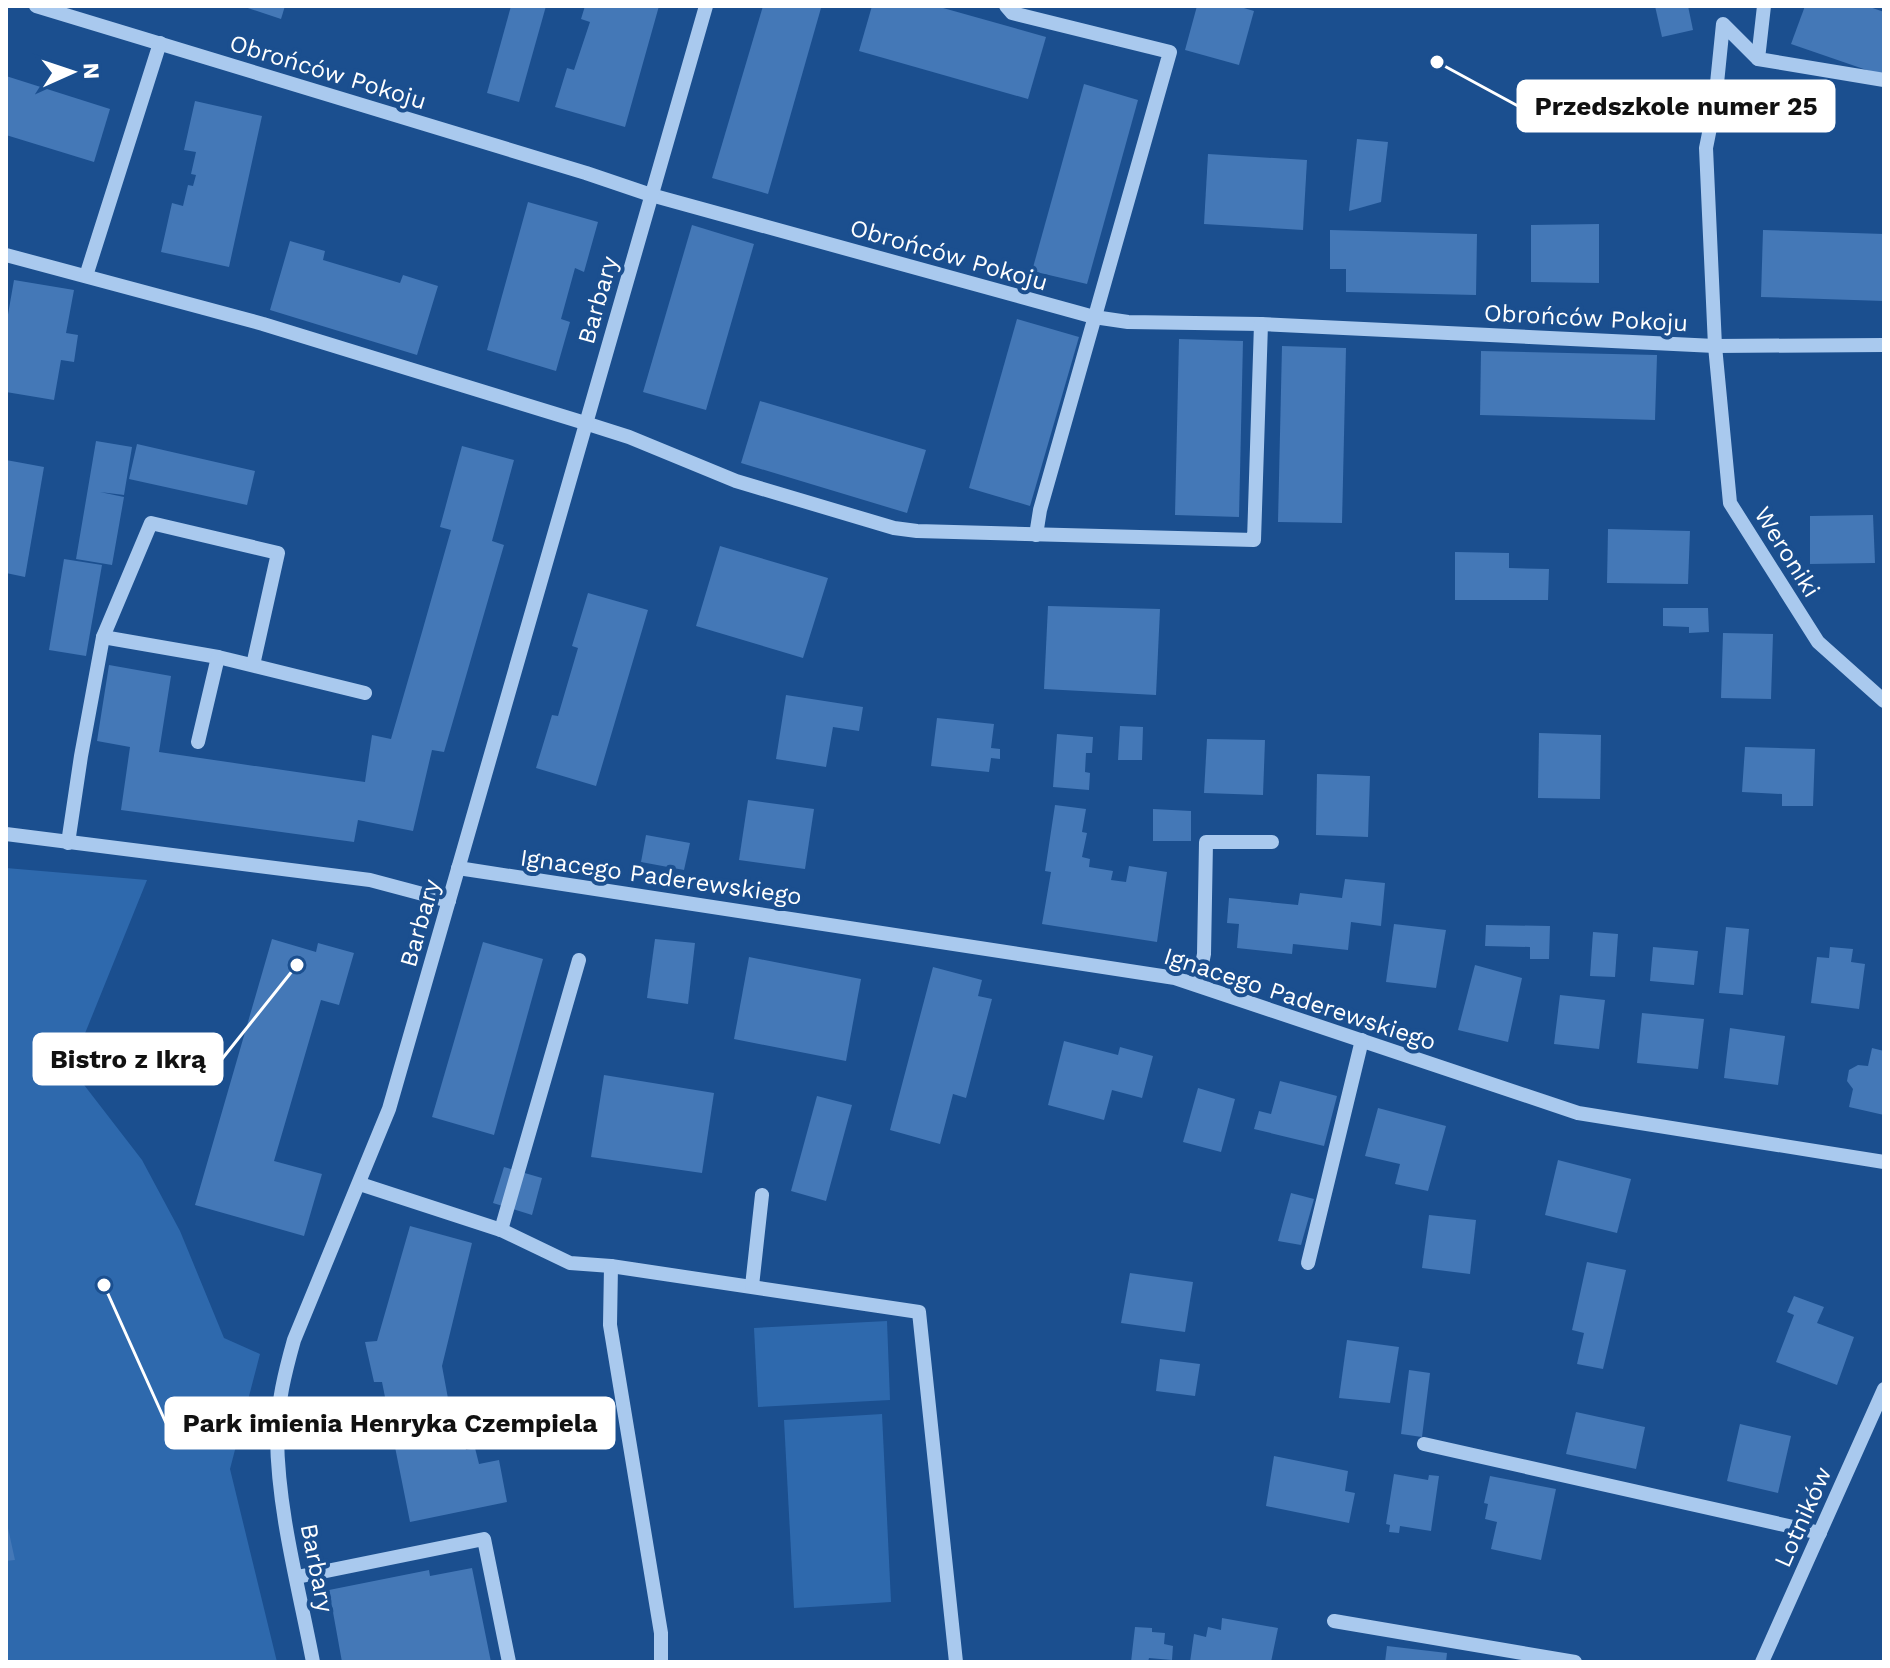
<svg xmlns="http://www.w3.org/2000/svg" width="1890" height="1668" viewBox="0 0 1890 1668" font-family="'Work Sans',sans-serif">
<rect width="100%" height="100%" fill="#1b4f8f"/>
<g fill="#2e69ad">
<path d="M6 868 147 880 71 1068 142 1160 180 1231 224 1338 260 1354 230 1469 277 1662H6Z"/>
<path d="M887 1321 890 1400 758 1407 754 1328Z"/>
<path d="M882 1414 891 1602 794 1608 784 1420Z"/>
</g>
<g fill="#4478b7">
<path d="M242 6H285L281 19Z"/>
<path d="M511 6H546L519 102 487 93Z"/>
<path d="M585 6H659L625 127 555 107 567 68 574 70 590 22 581 19Z"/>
<path d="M763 6 821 8 768 194 712 178Z"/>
<path d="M872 6H936L1046 37 1028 99 859 51Z"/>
<path d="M1197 6H1237L1254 11 1239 65 1185 50Z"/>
<path d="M1655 6H1688L1693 30 1662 37Z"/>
<path d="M1805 6H1867L1884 12V76L1791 44Z"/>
<path d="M6 76 110 109 94 162 6 135Z"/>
<path d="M1084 84 1138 100 1087 284 1032 271Z"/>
<path d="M195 101 262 116 229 267 161 252 172 203 183 206 188 185 193 186 196 175 191 174 196 152 184 150Z"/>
<path d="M1357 139 1388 142 1381 202 1349 211Z"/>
<path d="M1208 154 1307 160 1303 230 1204 224Z"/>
<path d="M528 202 598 222 584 272 575 268 561 319 570 322 556 371 487 350Z"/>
<path d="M1599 224V283L1531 282V225Z"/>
<path d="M692 225 754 244 706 410 643 392Z"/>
<path d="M1330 230 1477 234 1476 295 1346 292V269H1330Z"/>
<path d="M1763 230 1884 234V301L1761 297Z"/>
<path d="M290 241 325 251 323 260 400 283 403 275 438 286 417 355 270 310Z"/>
<path d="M14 280 74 290 66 333 78 335 74 362 61 360 54 400 6 392V326Z"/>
<path d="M1017 319 1079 337 1030 506 969 488Z"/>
<path d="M1179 339 1243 341 1239 517 1175 515Z"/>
<path d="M1282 346 1346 348 1342 523 1278 522Z"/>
<path d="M1481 351 1657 355 1655 420 1480 415Z"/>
<path d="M760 401 926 450 907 513 741 463Z"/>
<path d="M96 441 132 447 124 495 100 492 124 497 112 565 76 559Z"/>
<path d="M137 444 255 471 247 505 129 479Z"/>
<path d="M462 446 514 460 492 541 504 545 444 752 432 750 413 831 358 820 354 842 121 810 130 747 97 741 109 665 171 676 159 752 365 782 372 735 391 739 422 632 451 530 440 527Z"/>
<path d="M6 460 44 467 25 577 6 573Z"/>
<path d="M1873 515 1875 563 1810 564V516Z"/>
<path d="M1608 529 1690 531 1688 584 1607 583Z"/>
<path d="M720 546 828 578 803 658 696 626Z"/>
<path d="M1455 552 1509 553V568L1549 569 1548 600H1455Z"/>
<path d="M64 559 102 565 86 656 49 650Z"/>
<path d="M588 593 648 610 596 786 536 768 552 715 558 716 578 648 572 646Z"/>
<path d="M1048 606 1160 609 1156 695 1044 689Z"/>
<path d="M1663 608H1708L1709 632 1689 633V627L1663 626Z"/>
<path d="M1723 633 1773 634 1771 699 1721 698Z"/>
<path d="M786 695 863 707 859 731 833 727 826 767 776 759Z"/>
<path d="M937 718 994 724 991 748 1000 749V759L991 758 989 772 931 766Z"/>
<path d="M1120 726 1143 727 1142 760H1118Z"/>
<path d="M1539 733 1601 735 1600 799 1538 798Z"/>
<path d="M1057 734 1093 737 1092 753H1086L1085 772 1090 773 1089 790 1053 787Z"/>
<path d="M1207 739 1265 740 1263 795 1204 793Z"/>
<path d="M1745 747 1815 749 1813 806H1782V794L1742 792Z"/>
<path d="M1317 774 1370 776 1368 837 1316 835Z"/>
<path d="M748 800 814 809 805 869 739 860Z"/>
<path d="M1055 805 1086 809 1082 832 1087 833 1082 857 1090 859 1089 867 1113 871 1111 880 1126 882 1129 866 1167 872 1157 942 1042 924 1051 872 1045 871Z"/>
<path d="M1153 809 1191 811V841H1153Z"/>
<path d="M646 835 690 843 684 870 641 862Z"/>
<path d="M1345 879 1385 883 1381 926 1351 922 1348 950 1293 944 1292 954 1237 948 1239 924 1227 923 1229 898 1298 905 1300 893 1342 898Z"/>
<path d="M1394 924 1446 930 1436 988 1386 982Z"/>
<path d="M1486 925 1550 926 1549 959H1530V947L1485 946Z"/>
<path d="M1726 927 1749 929 1743 995 1719 993Z"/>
<path d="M1593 932 1618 934 1615 977 1590 976Z"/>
<path d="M272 939 316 952 318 943 354 953 339 1005 321 1000 274 1161 322 1174 304 1236 195 1205Z"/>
<path d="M655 939 695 943 688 1004 647 998Z"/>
<path d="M483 942 543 959 494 1135 432 1117Z"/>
<path d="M1653 947 1698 951 1694 985 1650 981Z"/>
<path d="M1830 947 1853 949 1851 962 1865 964 1859 1009 1811 1003 1817 957 1829 958Z"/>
<path d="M749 957 861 979 846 1061 734 1039Z"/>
<path d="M1475 965 1522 978 1508 1042 1458 1030Z"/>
<path d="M933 967 982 980 978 996 992 999 966 1098 953 1094 940 1144 890 1130Z"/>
<path d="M1560 995 1605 1000 1599 1049 1554 1044Z"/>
<path d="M1642 1013 1704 1019 1698 1069 1637 1063Z"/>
<path d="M1730 1028 1785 1036 1778 1085 1724 1078Z"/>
<path d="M1064 1041 1118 1055 1120 1047 1153 1056 1142 1098 1112 1090 1104 1120 1048 1105Z"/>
<path d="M1872 1048 1884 1051V1115L1849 1107 1853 1089 1847 1081 1849 1070 1858 1065 1868 1066Z"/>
<path d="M604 1075 714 1093 702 1173 591 1157Z"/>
<path d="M1280 1081 1337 1096 1324 1146 1254 1129 1259 1111 1271 1114Z"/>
<path d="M1198 1088 1235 1099 1221 1152 1183 1142Z"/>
<path d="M817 1096 852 1105 826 1201 791 1191Z"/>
<path d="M1378 1108 1446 1126 1428 1191 1395 1184 1400 1164 1365 1156Z"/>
<path d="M1558 1160 1631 1179 1617 1233 1545 1215Z"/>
<path d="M504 1167 542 1178 532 1215 493 1203Z"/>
<path d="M1291 1193 1314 1199 1301 1245 1278 1241Z"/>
<path d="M1429 1215 1476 1220 1470 1274 1422 1268Z"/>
<path d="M410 1226 472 1243 442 1366 452 1420 460 1418 466 1450 475 1448 479 1464 499 1460 507 1502 410 1522 382 1382H374L365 1342 377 1341Z"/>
<path d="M1587 1262 1626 1270 1603 1369 1577 1364 1584 1333 1572 1330Z"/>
<path d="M1130 1273 1193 1282 1185 1332 1121 1323Z"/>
<path d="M1794 1296 1824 1307 1817 1323 1854 1337 1837 1385 1776 1362 1794 1315 1787 1312Z"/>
<path d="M1347 1340 1399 1347 1390 1403 1339 1398Z"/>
<path d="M1160 1359 1200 1364 1195 1396 1156 1391Z"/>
<path d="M1409 1370 1430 1373 1422 1437 1401 1434Z"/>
<path d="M1576 1412 1645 1427 1636 1469 1566 1454Z"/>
<path d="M1740 1424 1791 1436 1778 1493 1727 1481Z"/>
<path d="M1274 1456 1348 1471 1345 1491 1355 1493 1349 1523 1266 1506Z"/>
<path d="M1394 1474 1428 1480 1429 1475 1439 1476 1431 1531 1400 1526 1399 1533 1389 1532 1390 1525 1386 1524Z"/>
<path d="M1490 1476 1556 1489 1541 1560 1491 1549 1497 1522 1485 1519 1488 1504 1484 1503Z"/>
<path d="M6 1519 15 1560 6 1561Z"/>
<path d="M472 1568 491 1662H342L329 1590 429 1570 430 1576Z"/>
<path d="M1222 1618 1278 1628 1271 1662H1190L1194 1634 1206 1637 1208 1627 1221 1630Z"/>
<path d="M1135 1627 1152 1628V1632L1165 1633 1164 1644 1173 1646 1172 1660 1149 1658 1148 1662H1131Z"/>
<path d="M1387 1646 1447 1653 1446 1662H1385Z"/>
</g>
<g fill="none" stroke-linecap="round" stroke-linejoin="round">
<g stroke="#a9c9ee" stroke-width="14">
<path d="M36 6 586 173 651 195 1094 317 1128 322 1261 324 1715 346 1884 345"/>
<path d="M1006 6 1012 13 1170 52 1040 510 1036 535"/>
<path d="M1764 6 1758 59 1884 80"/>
<path d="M1758 59 1723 24 1715 103 1706 148 1715 346 1730 503 1818 642 1884 701"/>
<path d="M6 255 263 324 585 423 629 437 736 481 894 528 917 531 1254 540 1261 324"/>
<path d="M86 276 160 43"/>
<path d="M103 637 218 657"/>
<path d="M198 742 218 657 365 693"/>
<path d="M6 834 370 880 449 901"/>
<path d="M68 843 81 756 103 637 151 523 278 553 253 665"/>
<path d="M458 868 1175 978 1578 1113 1884 1162"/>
<path d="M1198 984 1204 954 1206 842H1272"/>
<path d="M360 1184 501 1230 570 1263 611 1266 919 1312 956 1662"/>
<path d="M501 1230 579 960"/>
<path d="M1308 1263 1362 1040"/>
<path d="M611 1266 610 1325 661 1633V1662"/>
<path d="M752 1286 762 1195"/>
<path d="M1424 1444 1820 1533"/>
<path d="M297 1577 484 1539 509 1662"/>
<path d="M1334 1621 1575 1662"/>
<path d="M313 1662C299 1588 278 1513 277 1437 277 1404 285 1372 294 1340L389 1109 706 6"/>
<path d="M1762 1662 1884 1389"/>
</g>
</g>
<g text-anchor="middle" stroke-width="8" stroke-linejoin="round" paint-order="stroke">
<g font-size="24" fill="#fff" stroke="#1b4f8f">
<text transform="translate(328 72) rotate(17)" y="8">Obrońców Pokoju</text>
<text transform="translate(949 255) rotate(16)" y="8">Obrońców Pokoju</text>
<text transform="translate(598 300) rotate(-74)" y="8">Barbary</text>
<text transform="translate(1586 318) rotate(3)" y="8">Obrońców Pokoju</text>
<text transform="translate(1787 552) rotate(58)" y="8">Weroniki</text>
<text transform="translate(661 877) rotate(8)" y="8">Ignacego Paderewskiego</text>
<text transform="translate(420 923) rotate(-74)" y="8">Barbary</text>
<text transform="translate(1300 999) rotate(18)" y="8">Ignacego Paderewskiego</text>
<text transform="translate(1803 1517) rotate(-66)" y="8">Lotników</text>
<text transform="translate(317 1568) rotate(79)" y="8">Barbary</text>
</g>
</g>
<path fill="none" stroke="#fff" stroke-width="3" d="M1437 62L1518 106M297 965L222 1059M104 1285L166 1423"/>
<g fill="#fff" stroke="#1b4f8f" stroke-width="3">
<circle cx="1437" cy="62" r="8"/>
<circle cx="297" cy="965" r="8"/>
<circle cx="104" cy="1285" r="8"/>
</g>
<g fill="#fff" stroke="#fff" stroke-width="3">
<rect x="1518" y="81" width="316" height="50" rx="8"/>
<rect x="34" y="1034" width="188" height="50" rx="8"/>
<rect x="166" y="1398" width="448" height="50" rx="8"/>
</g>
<g font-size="26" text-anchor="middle" font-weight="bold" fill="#111">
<text x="1676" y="115">Przedszkole numer 25</text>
<text x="128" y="1068">Bistro z Ikrą</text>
<text x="390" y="1432">Park imienia Henryka Czempiela</text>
</g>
<rect width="1890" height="1668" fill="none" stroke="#ffffff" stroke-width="16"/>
<g transform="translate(72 72) rotate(87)" stroke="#1b4f8f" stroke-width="6" paint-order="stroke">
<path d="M0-6L14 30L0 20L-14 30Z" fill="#ffffff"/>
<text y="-12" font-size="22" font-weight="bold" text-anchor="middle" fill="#ffffff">N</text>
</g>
</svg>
